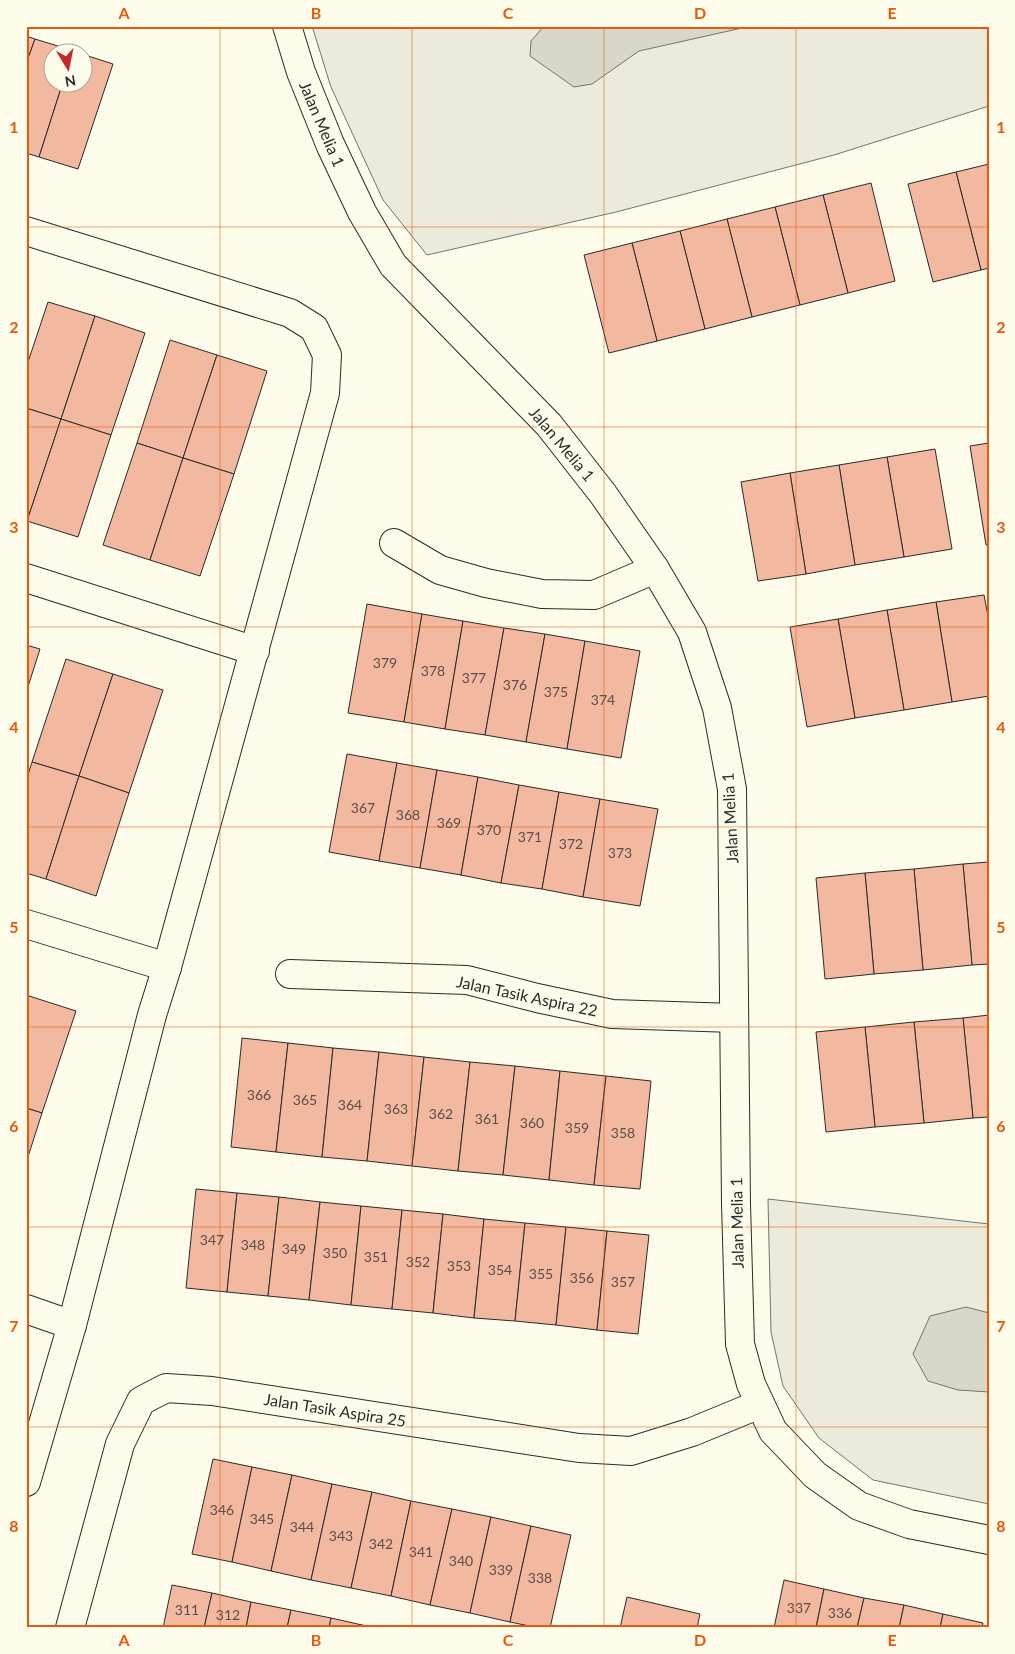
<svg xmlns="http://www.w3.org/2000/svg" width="1015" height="1654" viewBox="0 0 1015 1654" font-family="Lato,sans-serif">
<rect width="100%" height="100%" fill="#fdfbea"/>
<g fill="#ecebdb" stroke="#74746e">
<path d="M312 26H989V106L834 155 616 212 427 255 383 200 331 87Z"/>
<path d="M768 1199 989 1224V1504L873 1480 819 1438 783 1386 771 1332Z"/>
</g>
<g fill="#d8d7c9" stroke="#74746e">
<path d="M544 26H751L639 51 592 84 574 87 530 56 531 41Z"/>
<path d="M966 1307 989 1313V1392L958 1390 928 1381 913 1354 930 1316Z"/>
</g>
<g fill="#f2b8a0" stroke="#2b2b2b">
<path d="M26 36 35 39 26 64Z"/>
<path d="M35 39 74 51 73 52H52V82H63L39 157 26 153V64Z"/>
<path d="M82 54 113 64 78 169 39 157 63 82H82Z"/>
<path d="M989 164V268L981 270 956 172Z"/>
<path d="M956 172 981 270 933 282 908 184Z"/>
<path d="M871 183 895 281 848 293 823 195Z"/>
<path d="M823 195 848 293 800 305 775 207Z"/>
<path d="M775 207 800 305 752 317 727 219Z"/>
<path d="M727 219 752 317 705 329 680 231Z"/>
<path d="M680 231 705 329 657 341 632 243Z"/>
<path d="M632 243 657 341 609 353 584 255Z"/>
<path d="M48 302 95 316 61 419 26 408V368Z"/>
<path d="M95 316 145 333 111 435 61 419Z"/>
<path d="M170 340 217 355 183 458 137 443Z"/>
<path d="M217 355 267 371 234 474 183 458Z"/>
<path d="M26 408 61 419 27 521H26Z"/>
<path d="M61 419 111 435 78 537 27 521Z"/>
<path d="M137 443 183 458 150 560 103 545Z"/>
<path d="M989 443V545H986L970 446Z"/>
<path d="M935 449 952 549 904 557 887 457Z"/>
<path d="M887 457 904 557 855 565 839 465Z"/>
<path d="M183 458 234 474 200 576 150 560Z"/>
<path d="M839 465 855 565 806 574 790 473Z"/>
<path d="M790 473 806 574 758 581 741 482Z"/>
<path d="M984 595 989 621V696L952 702 936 602Z"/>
<path d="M936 602 952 702 904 710 887 610Z"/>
<path d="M367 604 422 614 404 722 348 713Z"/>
<path d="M887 610 904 710 855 718 838 619Z"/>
<path d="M422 614 463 621 445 729 404 722Z"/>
<path d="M838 619 855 718 807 727 790 627Z"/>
<path d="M463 621 504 628 485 735 445 729Z"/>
<path d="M504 628 545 634 526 742 485 735Z"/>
<path d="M545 634 585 641 567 749 526 742Z"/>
<path d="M585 641 640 651 621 758 567 749Z"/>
<path d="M26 645 40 649 26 693Z"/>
<path d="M66 659 113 674 79 776 32 762Z"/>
<path d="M113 674 163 690 129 793 79 776Z"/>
<path d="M347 754 397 763 379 861 329 852Z"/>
<path d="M32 762 79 776 46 879 26 873V781Z"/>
<path d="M397 763 437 770 420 868 379 861Z"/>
<path d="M437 770 478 777 461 875 420 868Z"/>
<path d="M79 776 129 793 96 896 46 879Z"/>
<path d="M478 777 519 785 501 883 461 875Z"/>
<path d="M519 785 559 792 542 889 501 883Z"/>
<path d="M559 792 600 799 583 897 542 889Z"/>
<path d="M600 799 658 809 640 906 583 897Z"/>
<path d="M989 862V964L972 965 963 864Z"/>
<path d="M963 864 972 965 923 970 914 869Z"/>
<path d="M914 869 923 970 874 974 865 873Z"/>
<path d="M865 873 874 974 825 979 816 878Z"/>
<path d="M26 995 76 1011 42 1113 26 1108Z"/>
<path d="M989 1015V1117L973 1118 963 1018Z"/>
<path d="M963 1018 973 1118 924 1123 914 1022Z"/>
<path d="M914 1022 924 1123 875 1127 865 1027Z"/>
<path d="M865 1027 875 1127 826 1132 816 1032Z"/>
<path d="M242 1038 288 1043 276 1152 231 1147Z"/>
<path d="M288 1043 333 1048 322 1157 276 1152Z"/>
<path d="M333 1048 379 1052 367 1161 322 1157Z"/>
<path d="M379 1052 424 1057 412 1166 367 1161Z"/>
<path d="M424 1057 470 1062 458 1171 412 1166Z"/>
<path d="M470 1062 515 1066 503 1175 458 1171Z"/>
<path d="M515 1066 560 1071 549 1180 503 1175Z"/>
<path d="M560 1071 606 1076 594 1185 549 1180Z"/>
<path d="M606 1076 651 1081 640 1189 594 1185Z"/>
<path d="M26 1108 42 1113 26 1163Z"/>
<path d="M196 1189 237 1193 227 1292 186 1288Z"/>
<path d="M237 1193 279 1197 268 1296 227 1292Z"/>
<path d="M279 1197 320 1202 309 1300 268 1296Z"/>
<path d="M320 1202 361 1206 351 1305 309 1300Z"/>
<path d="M361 1206 402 1210 392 1309 351 1305Z"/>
<path d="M402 1210 443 1214 433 1313 392 1309Z"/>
<path d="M443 1214 484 1219 474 1318 433 1313Z"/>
<path d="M484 1219 525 1223 515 1321 474 1318Z"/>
<path d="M525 1223 566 1227 556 1325 515 1321Z"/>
<path d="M566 1227 607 1231 597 1330 556 1325Z"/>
<path d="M607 1231 649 1235 638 1334 597 1330Z"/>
<path d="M213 1459 252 1467 232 1562 192 1554Z"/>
<path d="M252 1467 292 1475 271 1571 232 1562Z"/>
<path d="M292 1475 332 1484 311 1580 271 1571Z"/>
<path d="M332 1484 372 1492 351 1588 311 1580Z"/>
<path d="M372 1492 411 1501 391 1596 351 1588Z"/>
<path d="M411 1501 452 1509 430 1605 391 1596Z"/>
<path d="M452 1509 491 1517 470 1613 430 1605Z"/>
<path d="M491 1517 531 1526 510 1622 470 1613Z"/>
<path d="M531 1526 571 1535 550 1628H539L510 1622Z"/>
<path d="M784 1580 824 1589 816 1628H774Z"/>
<path d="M172 1585 212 1593 204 1628H163Z"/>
<path d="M824 1589 864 1598 857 1628H816Z"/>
<path d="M212 1593 251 1602 246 1628H204Z"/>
<path d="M627 1597 700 1614 697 1628H620Z"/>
<path d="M864 1598 904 1605 899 1628H857Z"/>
<path d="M251 1602 291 1610 287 1628H246Z"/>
<path d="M904 1605 943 1614 940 1628H899Z"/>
<path d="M291 1610 331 1618 329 1628H287Z"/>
<path d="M943 1614 983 1623 982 1628H940Z"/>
<path d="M331 1618 371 1627 370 1628H329Z"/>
</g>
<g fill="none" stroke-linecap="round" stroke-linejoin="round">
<g stroke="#2b2b2b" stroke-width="30">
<g id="minor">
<path d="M287 26 301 72 330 144 362 212 393 265 549 425 603 494 655 569 692 632 717 708 732 789 736 1204 740 1344 751 1384 773 1431 815 1475 859 1506 909 1524 989 1540"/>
<path d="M26 231 290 313 314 328 327 355 325 393 167 967 152 1015 72 1325 26 1482"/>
<path d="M394 543 440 570 486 583 542 594 594 595 655 569"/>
<path d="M26 578 255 651"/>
<path d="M26 924 167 967"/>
<path d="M290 974 467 980 537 998 612 1014 734 1018"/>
<path d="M26 1309 72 1325"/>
<path d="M70 1628 120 1444 141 1401 166 1388 212 1391 579 1448 631 1451 692 1432 760 1404"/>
</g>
</g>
<use href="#minor" stroke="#fdfbea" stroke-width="28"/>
</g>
<path fill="none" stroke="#e8590c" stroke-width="1" stroke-opacity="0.55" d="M220 26V1628M412 26V1628M604 26V1628M796 26V1628M26 227H989M26 427H989M26 627H989M26 827H989M26 1027H989M26 1227H989M26 1427H989"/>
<g text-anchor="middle" stroke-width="4" stroke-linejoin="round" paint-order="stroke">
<g font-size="14" fill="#5d4e48">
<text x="385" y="668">379</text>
<text x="433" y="676">378</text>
<text x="474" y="683">377</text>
<text x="515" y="690">376</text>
<text x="556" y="697">375</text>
<text x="603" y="705">374</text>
<text x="363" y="813">367</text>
<text x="408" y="820">368</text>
<text x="449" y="828">369</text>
<text x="489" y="835">370</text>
<text x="530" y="842">371</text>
<text x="571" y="849">372</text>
<text x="620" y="858">373</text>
<text x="259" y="1100">366</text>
<text x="305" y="1105">365</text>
<text x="350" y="1110">364</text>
<text x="396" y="1114">363</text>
<text x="441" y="1119">362</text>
<text x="487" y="1124">361</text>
<text x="532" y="1128">360</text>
<text x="577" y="1133">359</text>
<text x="623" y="1138">358</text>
<text x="212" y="1245">347</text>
<text x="253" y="1250">348</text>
<text x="294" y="1254">349</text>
<text x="335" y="1258">350</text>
<text x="376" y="1262">351</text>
<text x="418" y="1267">352</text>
<text x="459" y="1271">353</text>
<text x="500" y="1275">354</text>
<text x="541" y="1279">355</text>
<text x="582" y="1283">356</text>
<text x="623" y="1287">357</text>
<text x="222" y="1515">346</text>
<text x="262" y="1524">345</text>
<text x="302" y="1532">344</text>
<text x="341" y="1541">343</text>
<text x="381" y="1549">342</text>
<text x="421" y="1557">341</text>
<text x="461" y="1566">340</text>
<text x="501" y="1575">339</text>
<text x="540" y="1583">338</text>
<text x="799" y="1613">337</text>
<text x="187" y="1615">311</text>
<text x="840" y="1618">336</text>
<text x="228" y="1620">312</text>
</g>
<g font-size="16" fill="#2b2b2b" stroke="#fdfbea">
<text transform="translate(322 124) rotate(67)" y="6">Jalan Melia 1</text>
<text transform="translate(562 444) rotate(50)" y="6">Jalan Melia 1</text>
<text transform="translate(730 818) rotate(-93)" y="6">Jalan Melia 1</text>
<text transform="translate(527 996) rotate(12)" y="6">Jalan Tasik Aspira 22</text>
<text transform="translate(737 1223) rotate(-91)" y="6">Jalan Melia 1</text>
<text transform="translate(335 1410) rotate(9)" y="6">Jalan Tasik Aspira 25</text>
</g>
</g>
<rect width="1015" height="1654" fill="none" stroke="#fdfbea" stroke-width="55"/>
<g transform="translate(68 68) rotate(170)"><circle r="24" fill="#fdfbea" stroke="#a9a89e"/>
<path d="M0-4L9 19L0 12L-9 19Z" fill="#c62828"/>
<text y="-8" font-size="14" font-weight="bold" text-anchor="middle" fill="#2b2b2b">N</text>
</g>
<rect x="28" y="28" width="960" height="1598" fill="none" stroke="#e8590c" stroke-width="2"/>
<g font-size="16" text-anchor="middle" font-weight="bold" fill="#e8590c">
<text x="124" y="19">A</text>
<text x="316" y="19">B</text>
<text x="508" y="19">C</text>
<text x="700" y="19">D</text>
<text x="892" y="19">E</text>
<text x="14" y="133">1</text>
<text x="1001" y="133">1</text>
<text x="14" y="333">2</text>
<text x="1001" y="333">2</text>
<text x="14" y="533">3</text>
<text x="1001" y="533">3</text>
<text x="14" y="733">4</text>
<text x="1001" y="733">4</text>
<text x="14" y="933">5</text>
<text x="1001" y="933">5</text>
<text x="14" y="1132">6</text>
<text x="1001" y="1132">6</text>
<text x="14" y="1332">7</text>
<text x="1001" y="1332">7</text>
<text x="14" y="1532">8</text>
<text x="1001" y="1532">8</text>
<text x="124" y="1646">A</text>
<text x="316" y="1646">B</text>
<text x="508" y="1646">C</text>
<text x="700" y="1646">D</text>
<text x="892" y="1646">E</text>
</g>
</svg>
